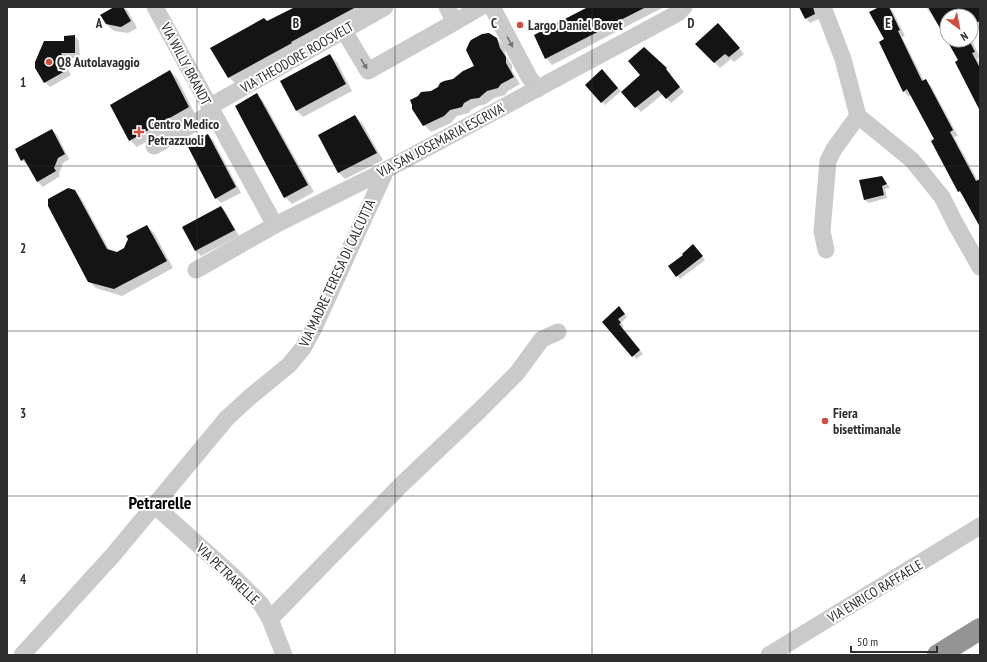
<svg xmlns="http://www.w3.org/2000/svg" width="987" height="662" viewBox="0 0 987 662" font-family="'PT Sans Narrow',sans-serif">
<rect width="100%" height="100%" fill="#fff"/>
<g fill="#0003">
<path d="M116 7H124L128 11 137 28 128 33 114 31 106 24Z"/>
<path d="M293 7H366L368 11 236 84 229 77 268 22 294 9Z"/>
<path d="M590 7H664L552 65 546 58Z"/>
<path d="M800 7H817L819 19 810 23 806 18Z"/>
<path d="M881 7H889L892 10 905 36 902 37 924 81H926L931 86 958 136 954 137 978 181 980 183V224L964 197 959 191 936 140 911 95 909 97 904 91 886 39Z"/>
<path d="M926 7H980V29L971 34V16H947V38Z"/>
<path d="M723 30 744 54 734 62 731 59 720 68 696 44Z"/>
<path d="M74 36 79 41 80 58H65L69 66 67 68 71 75 50 87 45 82 65 42Z"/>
<path d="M497 39 504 46 506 56 512 65V71L520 84 508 91 505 95 494 98 486 104 478 106 471 110 469 113 457 116 451 123 431 132 424 125 432 92 476 66Z"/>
<path d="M971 39 980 57 977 59 980 64V109L960 60 948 40Z"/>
<path d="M644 48 671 74 670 75 684 92 671 103 663 94 641 112 623 92 641 75Z"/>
<path d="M330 55 337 62 352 91 303 117 297 111Z"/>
<path d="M170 71 177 78 195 114 137 147 130 140Z"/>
<path d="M602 71 621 91 605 105 586 85Z"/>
<path d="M257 94 263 101 314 192 292 204 285 197Z"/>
<path d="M355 116 362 123 383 160 345 179 338 172Z"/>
<path d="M52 130 57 135 69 159 63 163 59 174 60 176 43 187 38 182 28 164 27 165 22 160Z"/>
<path d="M208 135 213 140 241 193 221 203 216 198Z"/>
<path d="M882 177 890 188 885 189 887 198 869 203 865 200 860 180Z"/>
<path d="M74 191 81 198 110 251 117 253 125 248 147 226 154 233 173 268 122 296 96 288 89 281Z"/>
<path d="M221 207 226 212 239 236 201 256 196 251 183 227Z"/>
<path d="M696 248 705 260 680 279 669 266Z"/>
<path d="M622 311 627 317 621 323 624 326 622 328 643 354 636 359 603 322Z"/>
</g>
<g fill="#141414">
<path d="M114 7H123L131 21 121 27 106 24 100 15Z"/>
<path d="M295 7H356L291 42 292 43 228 78 210 48 264 18 267 21Z"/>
<path d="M588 7H646L545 59 534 35Z"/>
<path d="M799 7H813L815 14 805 19Z"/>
<path d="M879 7H889L900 30 898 31 922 81 926 79 953 130 950 132 976 181 980 179V227L960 191 958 192 931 141 934 139 907 89 903 92 879 42 884 39 869 12Z"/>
<path d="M928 7H980V21L971 25V16H947V40H969L975 52 972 53 980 68V111L955 62 958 60Z"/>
<path d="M718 23 740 48 729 57 725 54 714 63 695 44Z"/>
<path d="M489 33 497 38 500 48 506 57V63L514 77 501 84 498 88 487 91 479 98 471 99 464 103 462 107 450 110 444 116 423 126 412 109V105L410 100 418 96 421 92 431 91 438 87 440 83 444 81 453 79 463 71 474 66 466 50 469 43 471 40 482 34Z"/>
<path d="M75 35V53H61L65 61 63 63 67 70 44 83 35 68V62L44 41H64V36Z"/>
<path d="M644 47 667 68 666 69 680 87 666 99 658 90 635 108 621 92 640 75 628 61Z"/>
<path d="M330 54 346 84 296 111 280 81Z"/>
<path d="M602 69 618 88 601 103 585 85Z"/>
<path d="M170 70 189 107 129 141 110 105Z"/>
<path d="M257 93 308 185 284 198 235 106Z"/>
<path d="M355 115 377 153 338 173 318 135Z"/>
<path d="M52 129 65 154 58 158 54 168 56 171 37 182 24 159 21 161 15 149Z"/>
<path d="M208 134 236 187 215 199 187 145Z"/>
<path d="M882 176 887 184 882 186 884 195 864 200 859 180Z"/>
<path d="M68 188 75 190 107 249 117 252 124 248 128 239 126 236 147 225 167 261 114 289 88 282 48 206V199Z"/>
<path d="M221 206 235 230 195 251 182 227Z"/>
<path d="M693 244 703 256 676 277 668 266 683 255 682 254Z"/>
<path d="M619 306 625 314 618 319 621 323 619 324 640 350 632 357 602 322Z"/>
</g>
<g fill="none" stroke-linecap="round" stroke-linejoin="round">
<g stroke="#cacaca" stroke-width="17">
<path d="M155 7 275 225"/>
<path d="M492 7 529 77 538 89"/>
<path d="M823 7 843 59 858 116 912 160 942 197 955 223 980 267"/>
<path d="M455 22 481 7"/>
<path d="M344 31 368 71 455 22 447 7"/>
<path d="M209 107 385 7"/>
<path d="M154 146 212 113"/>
<path d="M826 250 822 231 828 161 834 149 858 116"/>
<path d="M196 270 275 225 386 170 678 13 684 7"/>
<path d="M154 505 232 575 261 604 270 619 284 655"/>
<path d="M270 619 400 486 480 410 517 373 542 339 558 332"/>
<path d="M22 655 113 555 227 418 250 397 289 365 303 348 313 330 386 170"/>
<path d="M769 655 980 526"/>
</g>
<path stroke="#949494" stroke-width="22" d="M938 655 980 629"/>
</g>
<defs><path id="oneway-solid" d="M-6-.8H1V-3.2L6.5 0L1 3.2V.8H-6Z"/></defs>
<g fill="#747474">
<use href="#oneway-solid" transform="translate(510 42) rotate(62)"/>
<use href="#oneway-solid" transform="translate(364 64) rotate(59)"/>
</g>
<path fill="none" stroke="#2d2d2d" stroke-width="1" stroke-opacity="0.55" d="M197 7V655M395 7V655M592 7V655M790 7V655M7 166H980M7 331H980M7 496H980"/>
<g fill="#d24d41" stroke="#fff" stroke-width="1.5">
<circle cx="520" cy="25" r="4"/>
<circle cx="49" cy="62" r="4"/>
<path d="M137 126h4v4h4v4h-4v4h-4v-4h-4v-4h4z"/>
<circle cx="825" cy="421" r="4"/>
</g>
<g text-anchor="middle" stroke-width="4" stroke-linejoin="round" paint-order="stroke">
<g font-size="14" font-weight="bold" fill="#2d2d2d" stroke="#fff" text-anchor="start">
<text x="528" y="30">Largo Daniel Bovet</text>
<text x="57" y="67">Q8 Autolavaggio</text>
<text x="148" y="129">Centro Medico<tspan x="148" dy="16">Petrazzuoli</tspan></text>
<text x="833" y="418">Fiera<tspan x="833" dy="16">bisettimanale</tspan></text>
</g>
<g font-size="14" fill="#2d2d2d" stroke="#fff">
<text transform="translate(297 57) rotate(-30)" y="5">VIA THEODORE ROOSVELT</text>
<text transform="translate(186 64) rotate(62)" y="5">VIA WILLY BRANDT</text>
<text transform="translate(441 140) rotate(-28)" y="5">VIA SAN JOSEMARIA ESCRIVA'</text>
<text transform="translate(337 273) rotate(-65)" y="5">VIA MADRE TERESA DI CALCUTTA</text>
<text transform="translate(228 574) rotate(44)" y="5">VIA PETRARELLE</text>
<text transform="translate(875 591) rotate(-31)" y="5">VIA ENRICO RAFFAELE</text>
</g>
<g font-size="18" font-weight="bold" fill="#000" stroke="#fff">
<text x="160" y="509">Petrarelle</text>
</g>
</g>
<g font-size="13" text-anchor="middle" font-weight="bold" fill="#2d2d2d" stroke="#fff" stroke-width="4" stroke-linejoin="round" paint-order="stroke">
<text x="99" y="28">A</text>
<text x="296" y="28">B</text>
<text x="494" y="28">C</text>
<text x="691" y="28">D</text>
<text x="888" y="28">E</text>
<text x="23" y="87">1</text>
<text x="23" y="253">2</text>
<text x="23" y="418">3</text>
<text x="23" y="584">4</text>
</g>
<rect width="987" height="662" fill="none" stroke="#2d2d2d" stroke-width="16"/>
<g transform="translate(959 28) rotate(148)"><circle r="19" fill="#ffffff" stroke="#ababab"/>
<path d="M0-3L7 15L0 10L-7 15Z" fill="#d24d41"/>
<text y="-6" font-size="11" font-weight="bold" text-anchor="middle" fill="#2d2d2d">N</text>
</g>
<path d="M851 646v6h86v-6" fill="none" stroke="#2d2d2d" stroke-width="2"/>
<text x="857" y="646" font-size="12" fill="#2d2d2d" stroke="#ffffff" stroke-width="3" paint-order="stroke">50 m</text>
</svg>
